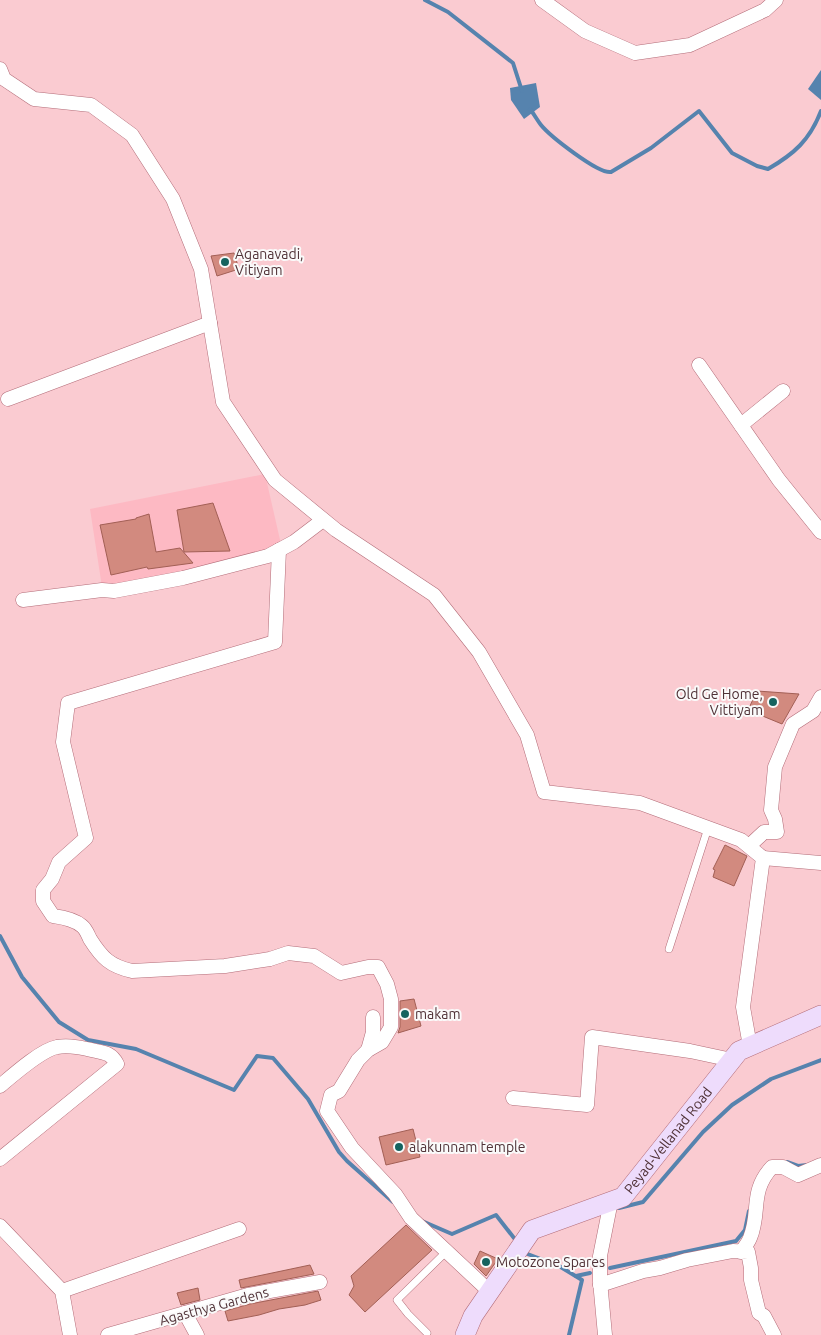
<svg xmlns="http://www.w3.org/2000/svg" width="821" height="1335" viewBox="0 0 821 1335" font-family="Ubuntu,sans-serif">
<rect width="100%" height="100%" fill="#facbd1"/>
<path fill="#fdb9c3" d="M265 474 283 553 102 587 90 509Z"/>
<g fill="#5683ae">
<path d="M821 70V100L808 89Z"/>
<path d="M536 83 540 107 524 119 511 100 510 88Z"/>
</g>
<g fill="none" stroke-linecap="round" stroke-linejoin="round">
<g stroke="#5683ae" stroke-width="4">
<path d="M425 0 448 12 513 63 522 91"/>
<path d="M530 109C534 114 537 120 541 125 550 136 598 174 611 172L651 148 699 111 732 153 757 166 768 169C794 154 810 140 821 111"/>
<path d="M0 936 22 977 59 1022 88 1040 136 1049 234 1090 257 1056 273 1058 308 1099 339 1152 347 1161 393 1202"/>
<path d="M787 1162 798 1166 807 1165"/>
<path d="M619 1208 643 1202 703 1132 732 1105 771 1079 821 1060"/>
<path d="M422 1221 452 1234 496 1215 514 1238"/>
<path d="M526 1252 525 1253 559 1266 582 1280 569 1335"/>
<path d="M610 1268 736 1241 745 1230 749 1211"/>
<path d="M576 1276 590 1273"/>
</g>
</g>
<g fill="#d28a7f" stroke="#a25f55">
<path d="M234 253 239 269 217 276 211 256Z"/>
<path d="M213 503 230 551 184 552 177 510Z"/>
<path d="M149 514 156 552 180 548 193 563 148 569 147 567 111 575 100 525 136 519V518Z"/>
<path d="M757 691 799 694 782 724 748 710Z"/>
<path d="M725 845 747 856 734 886 713 877 715 870 713 869Z"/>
<path d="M414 999 421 1026 398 1033 400 1027V1001Z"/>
<path d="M413 1129 420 1157 386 1165 379 1137Z"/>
<path d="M406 1225 432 1250 365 1312 349 1295 354 1286 351 1276Z"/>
<path d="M480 1251 498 1259 486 1276 474 1264Z"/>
<path d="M310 1265 314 1274 241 1288 239 1280Z"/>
<path d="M198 1288 200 1300 181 1305 177 1293Z"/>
<path d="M318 1291 321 1300 305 1305 279 1309 259 1315 228 1321 225 1311 250 1304Z"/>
</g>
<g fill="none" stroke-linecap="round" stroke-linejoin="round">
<g stroke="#b36c78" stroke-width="8">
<g id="service">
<path d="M669 949 708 828"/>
<path d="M427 1333 408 1314 397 1300 447 1251"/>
</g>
</g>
<g stroke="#b36c78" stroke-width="15">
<g id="minor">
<path d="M542 0 585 31 635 53 690 45 765 10 776 0"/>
<path d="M0 69 4 79 34 99 91 105 132 135 173 199 201 269 223 402 275 480 336 530 434 595 479 652 527 735 544 792 640 803 741 840 763 858 743 1007 750 1046"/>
<path d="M699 365 779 480 821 532"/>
<path d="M8 399 210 323"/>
<path d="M741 425 783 391"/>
<path d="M279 550 275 642 68 703 63 742 86 838 59 862 52 879 43 890V901L53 916C61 917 75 920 82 926 86 929 88 935 90 939 102 958 110 966 132 971L225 966 270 959 288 953 314 956 341 973 368 967H378L387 984 391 999V1027L382 1042 368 1050 358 1060 339 1091 331 1095 327 1111 352 1148 395 1194 411 1218 490 1292"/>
<path d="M23 600 102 590 114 591 183 578 268 556 294 542 323 520"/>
<path d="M749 846 764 832H777L775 819 771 810 775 767 793 724 813 711 821 697"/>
<path d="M763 858 821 863"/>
<path d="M368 1050 373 1032V1017"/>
<path d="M0 1086C13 1075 41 1050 57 1047 70 1045 83 1048 96 1051 106 1053 112 1054 117 1064L0 1159"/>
<path d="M513 1098 587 1105 592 1037 690 1051 732 1060"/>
<path d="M0 1226 62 1291 70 1335"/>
<path d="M741 1252C744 1248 748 1243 750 1238 761 1212 749 1192 772 1167H783L798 1175 821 1165"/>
<path d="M600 1285 643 1271 660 1268 687 1260 733 1251 748 1252 751 1268V1280L759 1313 764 1316 774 1335"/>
<path d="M62 1291 239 1229"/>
<path d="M185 1313 197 1335"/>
<path d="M108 1335 248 1295 320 1282"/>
<path d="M605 1335 600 1281V1256L611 1201"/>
</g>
</g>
<g stroke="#b36c78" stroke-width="20">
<g id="secondary">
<path id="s1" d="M465 1335 473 1316 532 1230 623 1197 739 1051 821 1015"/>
</g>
</g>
<use href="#service" stroke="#fff" stroke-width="7"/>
<use href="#minor" stroke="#fff" stroke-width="14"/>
<use href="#secondary" stroke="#eedcfc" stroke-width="19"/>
</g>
<g fill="#15635f" stroke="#fafafa" stroke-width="2">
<circle cx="225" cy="262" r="5"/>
<circle cx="773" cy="702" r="5"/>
<circle cx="405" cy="1014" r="5"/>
<circle cx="399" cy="1147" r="5"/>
<circle cx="486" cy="1262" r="5"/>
</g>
<g text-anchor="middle" stroke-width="4" stroke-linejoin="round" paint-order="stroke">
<g font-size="14" fill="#503237" stroke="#fafafa" text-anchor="start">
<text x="235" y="259">Aganavadi,<tspan x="235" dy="16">Vitiyam</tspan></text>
<text x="763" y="699" text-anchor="end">Old Ge Home,<tspan x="763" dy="16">Vittiyam</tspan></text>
<text x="415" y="1019">makam</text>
<text x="409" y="1152">alakunnam temple</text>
<text x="496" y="1267">Motozone Spares</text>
</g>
<g font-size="14" fill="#503237" stroke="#fafafa">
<text dy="5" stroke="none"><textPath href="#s1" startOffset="294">Peyad-Vellanad Road</textPath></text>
<text transform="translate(214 1306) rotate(-15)" y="5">Agasthya Gardens</text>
</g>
</g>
</svg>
